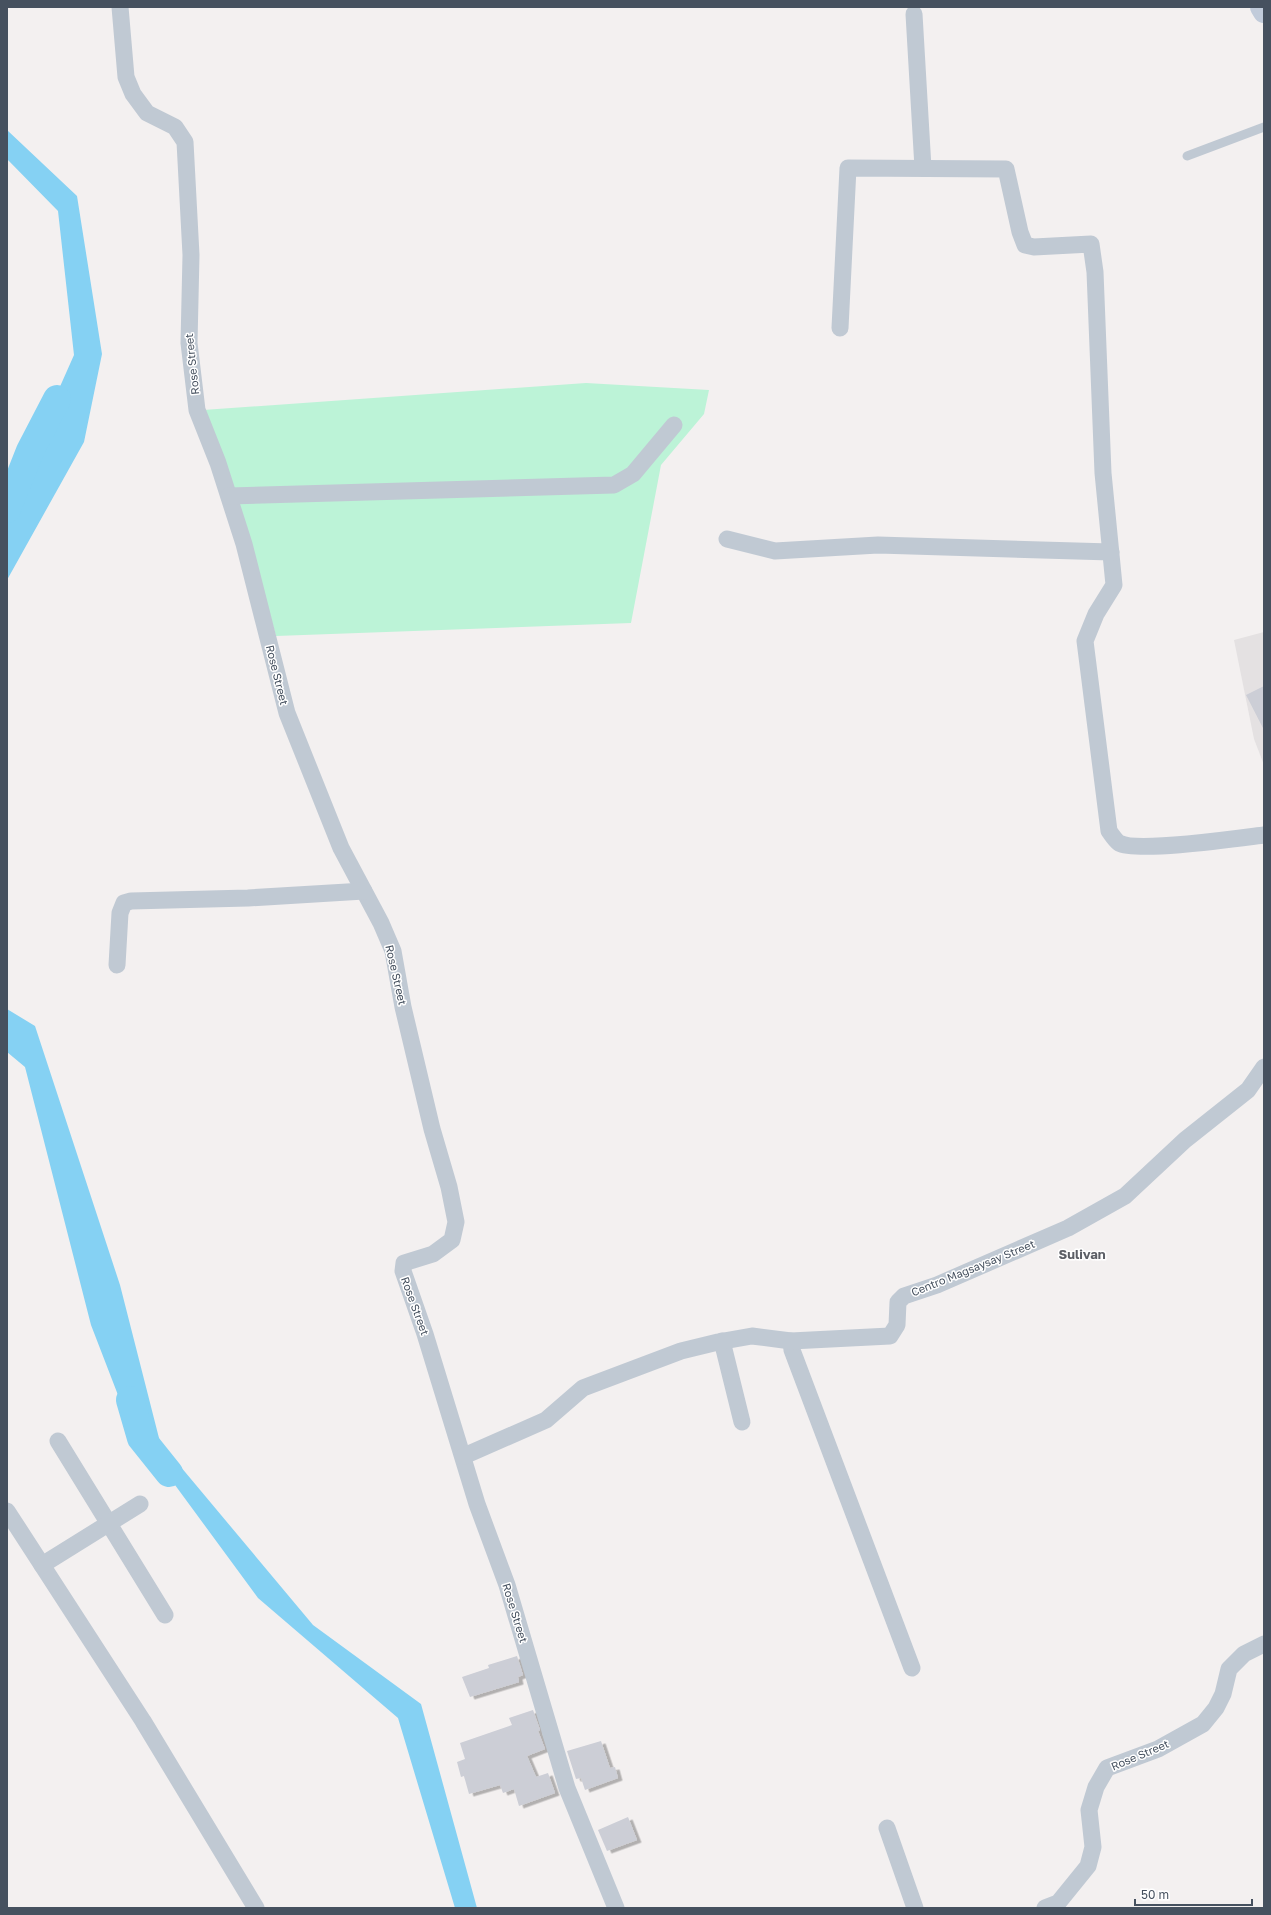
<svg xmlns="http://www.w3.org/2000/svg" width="1271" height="1915" viewBox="0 0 1271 1915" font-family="'Golos Text',sans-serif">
<defs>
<filter id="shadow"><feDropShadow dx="4.5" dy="2.5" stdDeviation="0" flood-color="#0004"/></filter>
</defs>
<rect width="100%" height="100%" fill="#f3f0f0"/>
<path fill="#e4e1e2" d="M1264 632V765L1254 739 1234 640Z"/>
<path fill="#bcf3d7" d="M586 383 709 390 704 414 661 465 631 623 276 636 238 502 613 491 629 469 611 479 233 489 203 410Z"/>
<g fill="#85d1f3">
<path d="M7 130 77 196 102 354 84 442 7 580V506L74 355 58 211 7 159Z"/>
<path d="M7 1009 35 1026 120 1285 160 1442 313 1625 421 1704 477 1908H455L398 1718 258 1598 128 1421 91 1325 25 1067 7 1052Z"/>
</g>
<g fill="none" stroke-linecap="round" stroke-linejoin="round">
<g stroke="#85d1f3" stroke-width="28">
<path d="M7 509 30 451 57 399"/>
<path d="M130 1400 141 1438 169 1473"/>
</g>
</g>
<g fill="#ccced6" filter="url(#shadow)">
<path d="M1264 686V730L1246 695Z"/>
<path d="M517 1656 523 1675 518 1677 519 1682 470 1697 462 1677 489 1668 488 1665Z"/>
<path d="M533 1710 540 1730 538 1731 545 1749 527 1756 536 1777 548 1773 555 1793 519 1806 514 1789 503 1793 500 1785 469 1794 464 1776 461 1777 457 1762 465 1759 460 1743 512 1725 509 1718Z"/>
<path d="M601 1741 610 1768 615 1767 618 1778 585 1790 581 1778 576 1779 567 1751Z"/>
<path d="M628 1817 637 1840 607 1851 598 1830Z"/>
</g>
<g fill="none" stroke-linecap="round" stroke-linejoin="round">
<path stroke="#c0c9d3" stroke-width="9" d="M1187 156 1264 127"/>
<g stroke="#c0c9d3" stroke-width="17">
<path d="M120 7 126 77 133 94 147 113 175 127 185 142 191 255 189 343 197 410 218 463 244 544 287 713 341 848 381 923 393 951 403 1007 432 1129 449 1187 456 1222 452 1240 433 1254 404 1263 403 1271 425 1334 477 1504 507 1585 567 1788 616 1908"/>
<path d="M914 14 923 168"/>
<path d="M840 328 848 168 1006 169 1020 232 1025 245 1034 247 1091 244 1095 272 1103 473 1114 585 1096 614 1085 641 1109 831C1112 835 1115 840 1119 843 1137 853 1240 838 1264 835"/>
<path d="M229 496 614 485 633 474 674 425"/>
<path d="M727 539 775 551 878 545 1111 552"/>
<path d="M117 965 120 913 124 903 131 901 248 898 364 891"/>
<path d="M722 1341 742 1422"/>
<path d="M791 1341 792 1350 912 1668"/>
<path d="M58 1441 165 1615"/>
<path d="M464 1456 546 1420 583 1388 681 1351 718 1342 752 1336 791 1341 890 1336 897 1325 898 1302 904 1296 937 1285 1068 1228 1125 1196 1185 1140 1248 1090 1264 1067"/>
<path d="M7 1511 143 1721 256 1908"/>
<path d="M42 1565 140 1504"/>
<path d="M887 1828 915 1908"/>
<path d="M1045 1908 1058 1903 1088 1866 1093 1847 1089 1810 1096 1787 1107 1768 1158 1749 1203 1724 1216 1708 1223 1694 1229 1669 1244 1654 1264 1644"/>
</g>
<path stroke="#c1cbda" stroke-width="22" d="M1261 7 1264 12"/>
</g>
<g text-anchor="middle" stroke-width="3" stroke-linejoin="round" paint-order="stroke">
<g font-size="11" fill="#46515f" stroke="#fff">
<text transform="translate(192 364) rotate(-96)" y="4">Rose Street</text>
<text transform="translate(277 675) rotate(76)" y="4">Rose Street</text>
<text transform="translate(396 975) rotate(77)" y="4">Rose Street</text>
<text transform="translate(973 1268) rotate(-22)" y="4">Centro Magsaysay Street</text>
<text transform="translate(415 1306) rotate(70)" y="4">Rose Street</text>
<text transform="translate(515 1613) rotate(73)" y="4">Rose Street</text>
<text transform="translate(1140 1755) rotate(-23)" y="4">Rose Street</text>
</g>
<g font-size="13" font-weight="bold" fill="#5c5f66" stroke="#fff">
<text x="1082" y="1259">Sulivan</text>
</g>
</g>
<rect width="1271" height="1915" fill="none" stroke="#46515f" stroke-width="16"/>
<path d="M1135 1899v6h117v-6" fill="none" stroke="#46515f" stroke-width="2"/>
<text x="1141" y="1899" font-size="12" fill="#46515f" stroke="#ffffff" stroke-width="3" paint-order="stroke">50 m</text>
</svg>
